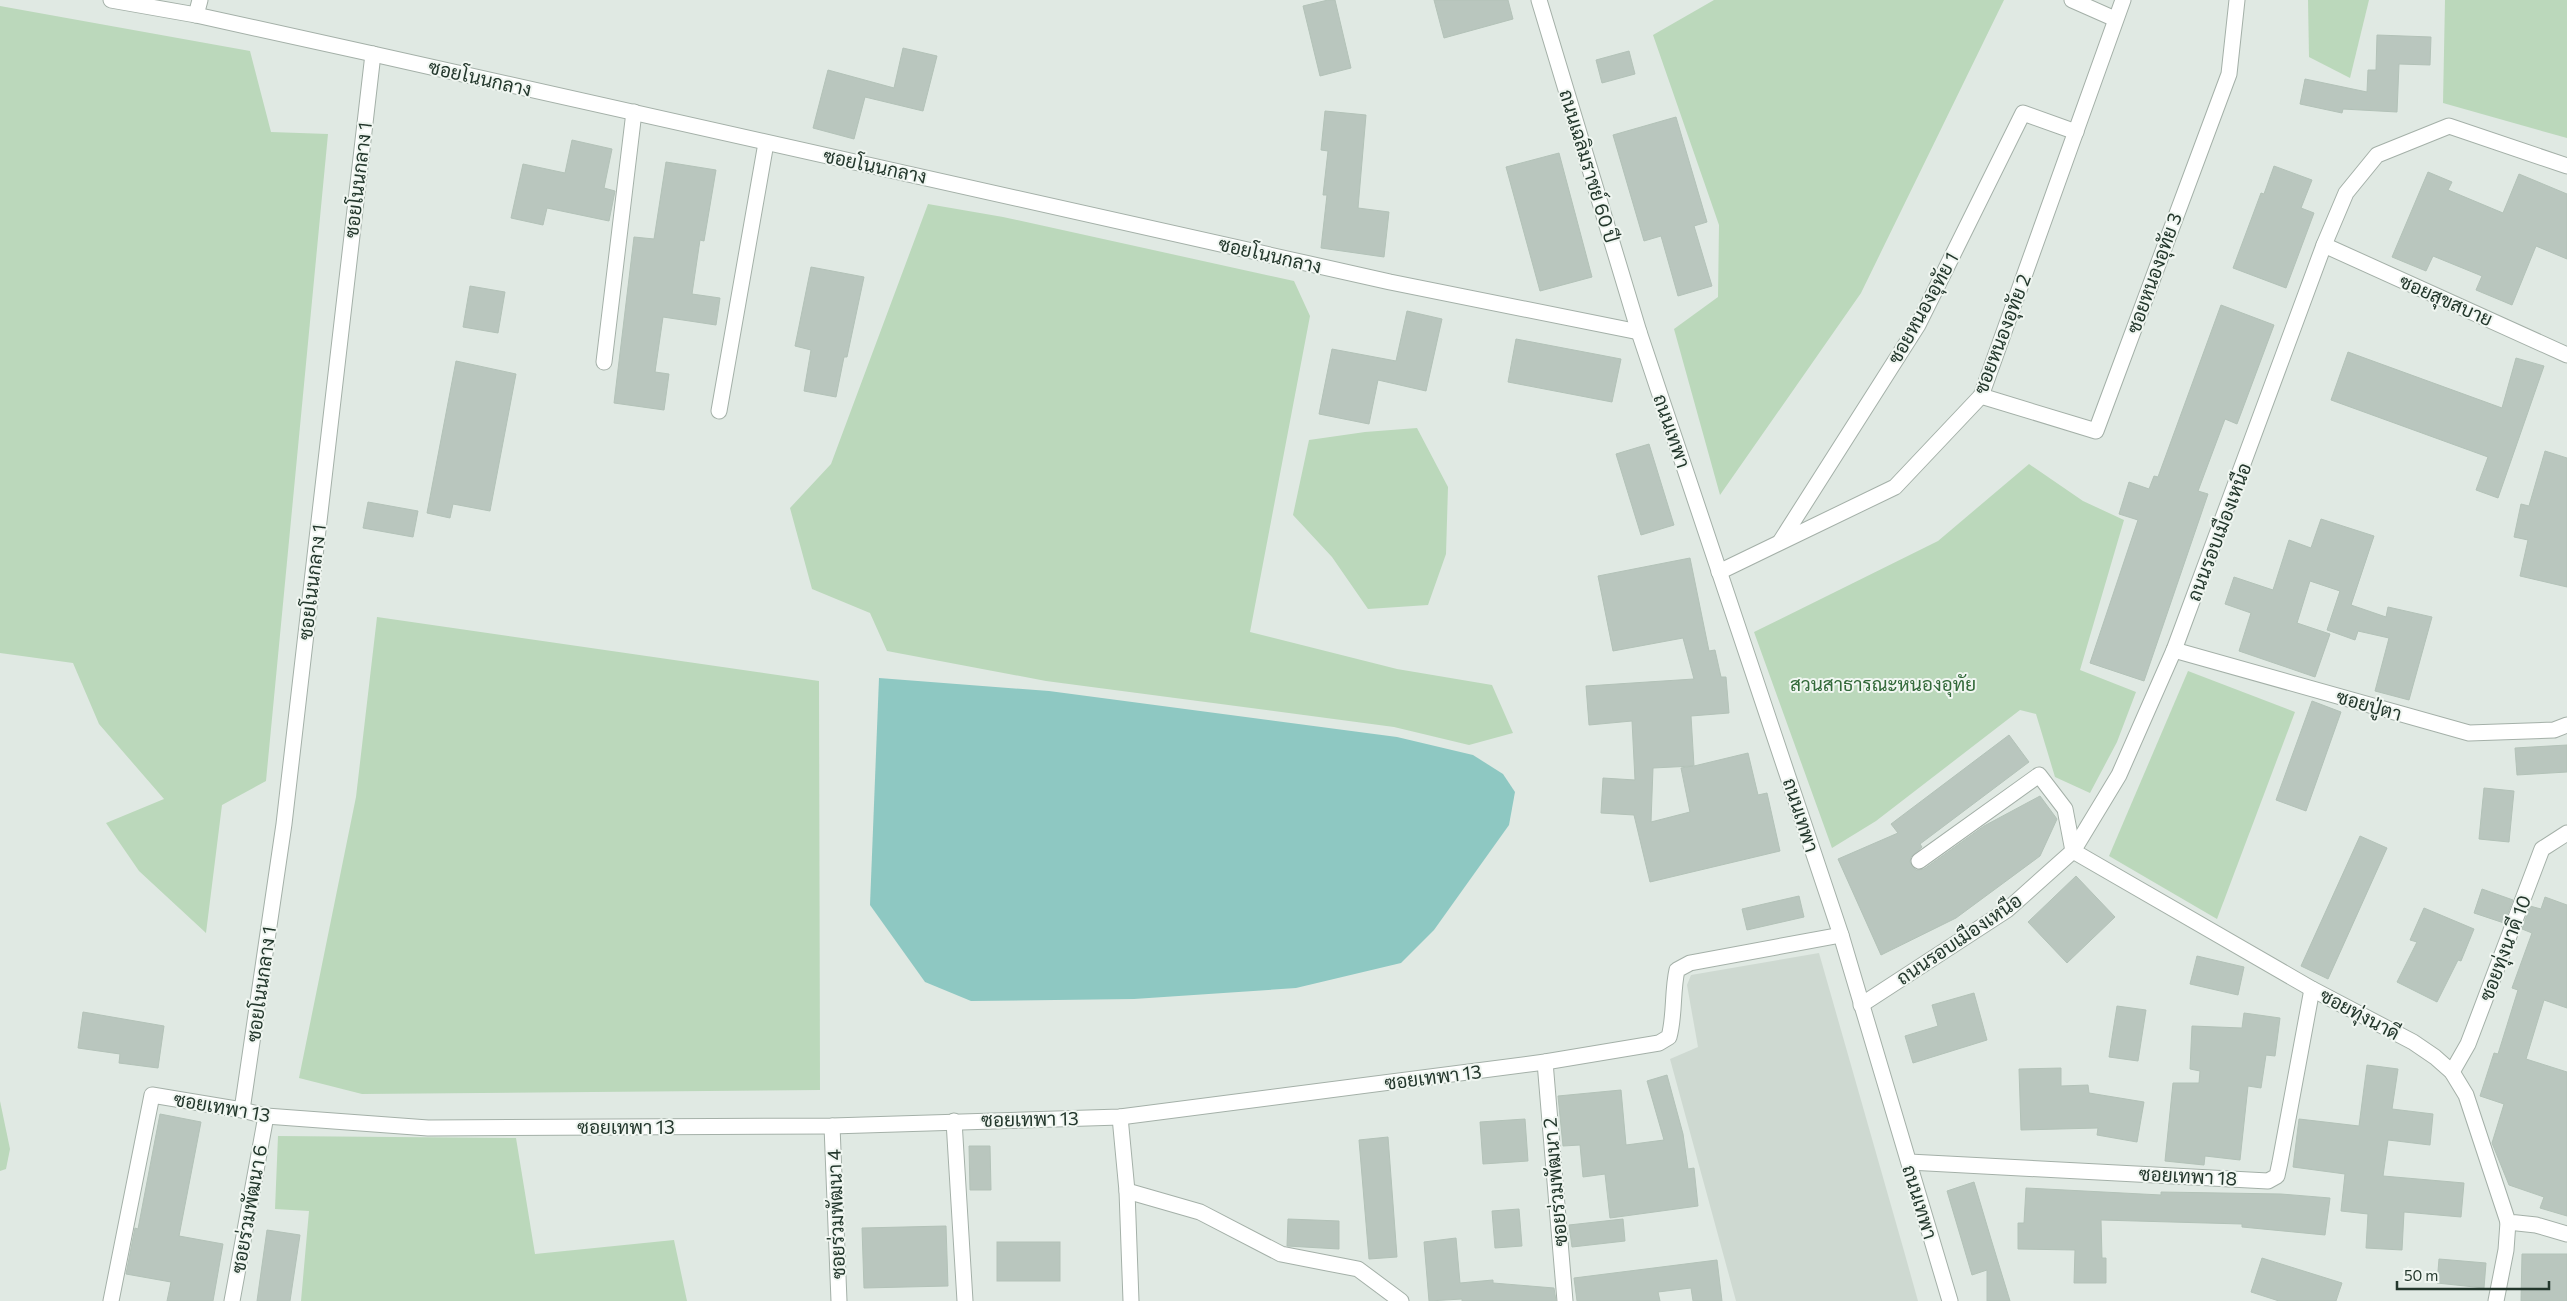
<svg xmlns="http://www.w3.org/2000/svg" width="2567" height="1301" viewBox="0 0 2567 1301" font-family="Commissioner,Sarabun,sans-serif">
<rect width="100%" height="100%" fill="#e0e9e3"/>
<path fill="#ced9d1" d="M1819 953 1904 1251 1918 1301H1736L1670 1059 1698 1047 1687 985 1691 975Z"/>
<g fill="#bbd8bb">
<path d="M1714 0H2004L1861 293 1720 495 1674 329 1718 297 1719 225 1653 35Z"/>
<path d="M2308 0H2369L2350 78 2309 57Z"/>
<path d="M2445 0H2567V138L2443 103Z"/>
<path d="M0 6 250 51 271 132 328 134 266 781 222 805 206 933 139 871 106 823 164 799 99 724 73 663 0 653Z"/>
<path d="M928 204 1003 217 1294 281 1310 316 1250 632 1397 669 1492 685 1513 733 1469 745 1394 727 1046 681 887 651 870 613 812 589 790 508 831 464Z"/>
<path d="M1417 428 1448 487 1446 554 1428 605 1368 609 1332 557 1293 515 1309 440 1365 432Z"/>
<path d="M2029 464 2083 501 2124 520 2080 670 2136 692 2117 742 2090 793 2055 777 2036 714 2020 710 1876 821 1832 848 1754 632 1938 541Z"/>
<path d="M377 617 819 681 820 1090 362 1094 299 1078 356 797Z"/>
<path d="M2188 671 2295 712 2217 919 2109 856Z"/>
<path d="M0 1101 10 1149 6 1169 0 1171Z"/>
<path d="M278 1136 516 1138 535 1254 674 1240 687 1301H301L309 1211 275 1209Z"/>
</g>
<path fill="#8ec8c2" d="M879 678 1049 691 1397 737 1473 755 1503 774 1515 792 1509 825 1434 930 1401 963 1296 988 1134 999 971 1001 925 982 870 905Z"/>
<g fill="#b9c6be" stroke="#b3c2b8" fill-rule="evenodd">
<path d="M1328 0H1335L1351 68 1320 76 1303 6Z"/>
<path d="M1434 0H1508L1513 19 1444 38Z"/>
<path d="M2377 35 2431 37 2430 65 2399 64 2397 112 2343 109 2342 113 2300 104 2305 79 2367 92 2368 70H2376Z"/>
<path d="M903 48 937 56 923 111 865 97 854 139 813 128 828 70 894 88Z"/>
<path d="M1629 51 1635 74 1602 83 1596 60Z"/>
<path d="M1325 111 1366 115 1358 208 1389 212 1384 257 1321 248 1327 195H1323L1328 151 1321 150Z"/>
<path d="M1676 117 1707 222 1694 226 1712 286 1678 296 1661 236 1644 241 1613 135Z"/>
<path d="M572 140 612 149 604 188 615 191 609 221 547 208 543 225 511 218 523 164 565 173Z"/>
<path d="M1559 153 1592 277 1540 291 1506 167Z"/>
<path d="M666 162 716 170 704 241 700 240 692 294 720 298 716 325 663 317 655 372 669 374 664 410 614 403 634 237 654 239Z"/>
<path d="M2274 166 2312 180 2301 208 2314 213 2286 288 2233 268 2261 193 2264 194Z"/>
<path d="M2428 172 2452 182 2448 190 2503 213 2519 174 2567 194V259L2536 246 2512 305 2476 290 2482 276 2433 256 2426 271 2392 257Z"/>
<path d="M811 267 864 277 847 357H844L836 397 804 391 811 350 795 346Z"/>
<path d="M470 286 505 292 498 333 463 327Z"/>
<path d="M2221 305 2274 325 2237 424 2225 419 2198 491 2208 494 2144 681 2090 663 2138 520 2119 514 2129 482 2149 489 2154 476 2158 477Z"/>
<path d="M1407 311 1442 319 1426 391 1378 380 1369 424 1319 414 1332 349 1396 361Z"/>
<path d="M1516 339 1621 359 1612 402 1508 382Z"/>
<path d="M2348 352 2502 408 2516 358 2544 366 2498 498 2476 490 2488 457 2331 400Z"/>
<path d="M456 361 516 374 490 511 453 504 450 518 427 513Z"/>
<path d="M1649 444 1674 525 1641 535 1616 454Z"/>
<path d="M2545 451 2567 458V587L2520 576 2528 540 2514 537 2521 504 2529 506Z"/>
<path d="M368 502 418 511 413 537 363 528Z"/>
<path d="M2321 519 2374 536 2351 605 2386 617 2388 607 2432 617 2409 700 2375 691 2389 638 2358 631 2355 640 2327 630 2340 591 2310 581 2297 623 2330 634 2315 677 2239 651 2251 613 2225 604 2234 577 2273 590 2289 540 2311 548Z"/>
<path d="M1690 558 1709 651 1715 650 1721 677H1726L1729 713 1691 716 1694 766 1748 753 1758 795 1767 793 1780 851 1650 882 1634 815 1601 813 1603 778 1635 780 1632 721 1589 725 1586 686 1694 679 1683 638 1613 651 1598 576ZM1693 766 1681 768 1690 812 1651 822 1653 768Z"/>
<path d="M2312 701 2341 712 2306 811 2276 800Z"/>
<path d="M2009 735 2029 762 1920 844 1922 847 1911 857 1910 862 1916 870 1924 869 1984 826 2040 796 2057 819 2040 856 1956 918 1881 955 1838 859 1898 833 1891 824Z"/>
<path d="M2567 745V772L2517 775 2515 748Z"/>
<path d="M2484 788 2514 791 2509 842 2479 839Z"/>
<path d="M2360 836 2387 848 2328 979 2301 966Z"/>
<path d="M2076 876 2115 917 2067 963 2028 922Z"/>
<path d="M2482 889 2513 900 2504 923 2474 913Z"/>
<path d="M1799 896 1804 917 1747 930 1742 909Z"/>
<path d="M2545 897 2567 905V1008L2544 1000 2526 1059 2567 1072V1216L2540 1208 2544 1197 2509 1185 2492 1143 2504 1104 2480 1096 2494 1053 2498 1054 2518 990 2512 988 2532 933 2522 929 2530 906 2541 909Z"/>
<path d="M2424 908 2474 929 2461 961 2458 960 2437 1002 2397 982 2417 942 2410 940Z"/>
<path d="M2197 956 2244 967 2238 995 2190 984Z"/>
<path d="M1974 993 1987 1040 1913 1063 1905 1036 1938 1026 1932 1005Z"/>
<path d="M2117 1006 2146 1010 2138 1061 2109 1057Z"/>
<path d="M83 1012 164 1026 158 1068 119 1063 120 1054 78 1048Z"/>
<path d="M2244 1013 2280 1018 2275 1056 2266 1055 2261 1088 2248 1086 2240 1160 2205 1156 2204 1165 2165 1161 2173 1083H2199L2200 1071 2190 1069 2192 1026 2242 1028Z"/>
<path d="M2367 1065 2398 1069 2392 1109 2433 1114 2430 1145 2388 1140 2383 1176 2464 1183 2461 1217 2404 1212 2402 1250 2366 1248 2368 1214 2341 1211 2345 1174 2293 1167 2299 1119 2359 1126Z"/>
<path d="M2061 1068V1086L2088 1085 2089 1093 2144 1102 2137 1142 2097 1135 2098 1128 2021 1130 2019 1069Z"/>
<path d="M1667 1075 1683 1134 1688 1169 1694 1168 1698 1206 1610 1218 1605 1174 1583 1177 1580 1145 1563 1146 1558 1096 1621 1090 1626 1145 1664 1140 1647 1081Z"/>
<path d="M160 1114 201 1122 179 1236 223 1244 213 1301H167L171 1282 126 1274 135 1228 138 1229Z"/>
<path d="M1525 1119 1528 1161 1483 1164 1480 1122Z"/>
<path d="M1388 1137 1397 1257 1369 1259 1359 1140Z"/>
<path d="M969 1146H990L991 1190H970Z"/>
<path d="M1974 1182 1991 1239 2010 1301H1987V1270L1972 1275 1947 1191Z"/>
<path d="M2026 1188 2161 1195V1192L2281 1194 2330 1198 2325 1235 2242 1227V1224L2101 1220 2102 1258H2106V1283H2074L2075 1250 2018 1249V1223H2024Z"/>
<path d="M1519 1209 1522 1246 1495 1248 1492 1211Z"/>
<path d="M1288 1219 1339 1221V1249L1287 1246Z"/>
<path d="M1623 1219 1625 1241 1572 1247 1569 1225Z"/>
<path d="M946 1226 948 1286 864 1288 862 1228Z"/>
<path d="M267 1230 300 1235 290 1301H257Z"/>
<path d="M1456 1238 1460 1283 1493 1280V1283L1554 1288 1556 1301H1462V1299L1429 1301 1424 1242Z"/>
<rect x="997" y="1242" width="63" height="39"/>
<path d="M2522 1254H2567V1301H2521Z"/>
<path d="M2262 1258 2342 1283 2336 1301H2279L2251 1292Z"/>
<path d="M2439 1259 2486 1263 2484 1288 2437 1283Z"/>
<path d="M1717 1260 1722 1301H1693L1691 1288 1658 1292 1660 1301H1577L1574 1278Z"/>
</g>
<g fill="none" stroke-linecap="round" stroke-linejoin="round">
<g stroke="#a4b0a8" stroke-width="17">
<g id="minor">
<path d="M111 0 196 15 373 54 1390 282 1639 332"/>
<path d="M2072 0 2115 19"/>
<path d="M196 15 200 0"/>
<path d="M2324 245 2567 355"/>
<path d="M604 362 634 112"/>
<path d="M1981 396 2096 431 2229 74 2237 0"/>
<path d="M719 411 766 143"/>
<path d="M1780 542 1918 325 2023 113 2076 132"/>
<path d="M1719 572 1895 487 1981 396 2123 0"/>
<path d="M2174 650 2469 733 2554 730 2567 725"/>
<path d="M1919 861 2039 775 2065 809 2073 851 2312 989 2413 1042 2435 1057 2452 1072 2466 1095 2508 1222 2536 1225 2567 1234"/>
<path d="M1861 1005 2007 910 2073 851 2119 775 2174 650 2324 245 2346 193 2377 155 2449 126 2567 166"/>
<path d="M1545 1062 1565 1301"/>
<path d="M2452 1072 2468 1044 2542 849 2567 833"/>
<path d="M242 1110 284 824 373 54"/>
<path d="M1120 1117 1127 1191 1131 1301"/>
<path d="M954 1121 965 1301"/>
<path d="M832 1126 839 1301"/>
<path d="M1909 1162 2268 1181 2277 1176 2280 1162 2312 989"/>
<path d="M1127 1191 1200 1212 1281 1254 1358 1269 1401 1301"/>
<path d="M111 1301 152 1095 242 1110 266 1116 428 1128 832 1126 1120 1117 1545 1062 1659 1043 1669 1037C1675 1015 1672 992 1677 970L1690 963 1841 935"/>
<path d="M232 1301 266 1116"/>
<path d="M2496 1301 2506 1250 2508 1222"/>
</g>
</g>
<g stroke="#a4b0a8" stroke-width="17">
<path id="tertiary" d="M1539 0 1639 332 1841 935 1950 1301"/>
</g>
<use href="#minor" stroke="#fff" stroke-width="15"/>
<use href="#tertiary" stroke="#fff" stroke-width="15"/>
</g>
<g text-anchor="middle" stroke-width="4" stroke-linejoin="round" paint-order="stroke">
<g font-size="19" fill="#23372c" stroke="#f0f6f1">
<text transform="translate(480 78) rotate(13)" y="7">ซอยโนนกลาง</text>
<text transform="translate(875 166) rotate(12)" y="7">ซอยโนนกลาง</text>
<text transform="translate(1589 166) rotate(73)" y="7">ถนนเฉลิมราชย์ 60 ปี</text>
<text transform="translate(358 180) rotate(-83)" y="7">ซอยโนนกลาง 1</text>
<text transform="translate(1270 255) rotate(13)" y="7">ซอยโนนกลาง</text>
<text transform="translate(2154 273) rotate(-70)" y="7">ซอยหนองอุทัย 3</text>
<text transform="translate(2446 300) rotate(24)" y="7">ซอยสุขสบาย</text>
<text transform="translate(1923 308) rotate(-61)" y="7">ซอยหนองอุทัย 1</text>
<text transform="translate(2002 334) rotate(-69)" y="7">ซอยหนองอุทัย 2</text>
<text transform="translate(1672 431) rotate(71)" y="7">ถนนเทพา</text>
<text transform="translate(2219 532) rotate(-69)" y="7">ถนนรอบเมืองเหนือ</text>
<text transform="translate(312 582) rotate(-83)" y="7">ซอยโนนกลาง 1</text>
<text transform="translate(2369 705) rotate(16)" y="7">ซอยปู่ตา</text>
<text transform="translate(1801 815) rotate(72)" y="7">ถนนเทพา</text>
<text transform="translate(1959 939) rotate(-34)" y="7">ถนนรอบเมืองเหนือ</text>
<text transform="translate(2505 948) rotate(-69)" y="7">ซอยทุ่งนาดี 10</text>
<text transform="translate(261 984) rotate(-82)" y="7">ซอยโนนกลาง 1</text>
<text transform="translate(2360 1014) rotate(28)" y="7">ซอยทุ่งนาดี</text>
<text transform="translate(1433 1077) rotate(-7)" y="7">ซอยเทพา 13</text>
<text transform="translate(222 1107) rotate(10)" y="7">ซอยเทพา 13</text>
<text transform="translate(1030 1119) rotate(-1)" y="7">ซอยเทพา 13</text>
<text x="626" y="1134">ซอยเทพา 13</text>
<text transform="translate(2188 1176) rotate(3)" y="7">ซอยเทพา 18</text>
<text transform="translate(1555 1182) rotate(-95)" y="7">ซอยร่วมพัฒนา 2</text>
<text transform="translate(1920 1202) rotate(73)" y="7">ถนนเทพา</text>
<text transform="translate(249 1209) rotate(-80)" y="7">ซอยร่วมพัฒนา 6</text>
<text transform="translate(836 1214) rotate(-92)" y="7">ซอยร่วมพัฒนา 4</text>
</g>
<g font-size="19" fill="#326939" stroke="#f0f6f1">
<text x="1883" y="691">สวนสาธารณะหนองอุทัย</text>
</g>
</g>
<path d="M2397 1281v8h152v-8" fill="none" stroke="#23372c" stroke-width="2.5"/>
<text x="2404" y="1281" font-size="15" fill="#23372c" stroke="#f0f6f1" stroke-width="4" paint-order="stroke">50 m</text>
</svg>
